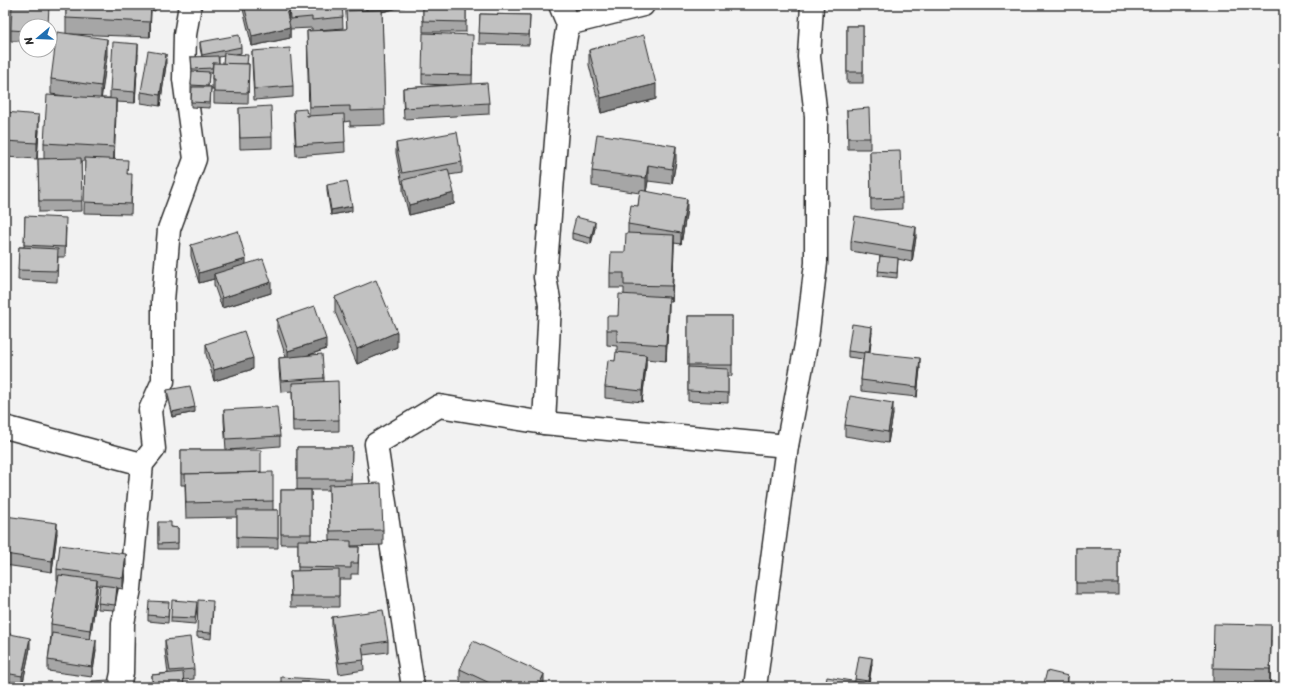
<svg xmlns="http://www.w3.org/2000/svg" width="1289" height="692" viewBox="0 0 1289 692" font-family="Sriracha,sans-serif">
<rect width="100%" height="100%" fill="#f2f2f2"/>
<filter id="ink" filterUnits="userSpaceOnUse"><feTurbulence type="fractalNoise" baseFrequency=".025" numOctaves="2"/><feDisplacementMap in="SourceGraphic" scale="8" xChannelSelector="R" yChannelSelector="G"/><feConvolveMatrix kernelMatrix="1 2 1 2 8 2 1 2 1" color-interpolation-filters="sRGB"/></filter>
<g filter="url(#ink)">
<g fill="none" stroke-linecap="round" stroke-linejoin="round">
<g stroke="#2b2b2b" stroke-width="25">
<g id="minor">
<path d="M568 24 643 5"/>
<path d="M544 423 550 305 545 277 563 54 568 24 560 5"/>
<path d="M5 427 142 464"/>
<path d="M119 687 122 673 123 623 130 589 142 464 154 449 150 410 163 381V301L169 229 195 159 184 79 185 35 190 5"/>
<path d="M413 687 376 444 439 406 544 423 787 446"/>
<path d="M755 687 787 446 807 339 816 263V116L809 57 812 5"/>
</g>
</g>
<use href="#minor" stroke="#fff" stroke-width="22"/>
</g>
<g fill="#a6a6a6" stroke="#2b2b2b" fill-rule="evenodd">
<path d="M66 5H156L155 11 151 10 150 37 70 34 107 55 101 98H110V90L138 54 135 103 116 102 114 159 128 174 132 185 131 214 84 213 85 161H81L82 211 39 212 38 159H50H44V143L65 96 51 94V79L66 33Z"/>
<path d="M242 5H285L289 22 288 5H342L343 28 319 30 347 29 346 11 366 10 365 5H408L382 12 385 125 350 126V121L344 122 345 152 296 156 294 120V110L307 116H309L307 31 312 30V28L290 29V38L252 46Z"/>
<rect x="423" y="5" width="43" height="27"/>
<path d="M480 14 530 15 529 45 479 44Z"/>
<path d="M26 26V41H11V30Z"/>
<rect x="847" y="26" width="16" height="57"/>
<path d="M200 42 241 47V53L236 54 248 64H249L248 104 214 103V90H212V73H209L208 87H211L210 108 191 107V85L192 74 191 57H202L200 48ZM224 56 223 64H219V57Z"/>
<path d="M473 46 472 84 489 103V114L404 119 403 98V88L447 85 422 84V74Z"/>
<path d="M589 50 656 99 601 113 589 65Z"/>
<path d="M252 51 293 86V97L254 100 252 62Z"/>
<path d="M166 65 160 106 141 103V92Z"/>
<path d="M239 108 272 137V148L240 149Z"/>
<path d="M847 110 870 138V149H848Z"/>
<path d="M5 112 39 130 37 159 5 157Z"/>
<path d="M396 143 462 162V173L449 175 454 204 409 215 403 191V183L402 184 396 153Z"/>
<path d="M870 151 902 198V209L871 210Z"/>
<path d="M676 161 672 184 648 181 646 191 687 209 681 244 674 243 672 302H669L666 361 646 359V366L642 402 605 398V387L615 361 617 352V346L607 345V330L618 316 624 295V288H610V273L625 252 628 234V224L638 206 640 193 592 186V171Z"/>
<path d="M327 185 352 211 331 215 327 191Z"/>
<path d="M25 216 66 228 65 257H58L57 282 18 280 19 247H24Z"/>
<path d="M595 228 591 244 572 239V233Z"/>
<path d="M916 237 912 262 898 259 897 278 878 276 880 256 851 251V241Z"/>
<path d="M191 245 246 264 271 293 222 308 214 285V279L199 283 191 256Z"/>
<path d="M335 297 397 347 357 364 335 312Z"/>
<path d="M688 316H732V376H728V403L688 401Z"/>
<path d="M277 319 326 349 307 356 324 378V382L339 420V431L293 432 292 391 281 392 279 369V358L286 357 277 329Z"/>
<path d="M872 332 870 352 920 368 917 397 861 391V380L863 359 848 357V351Z"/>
<path d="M206 344 253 369 214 381 206 354Z"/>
<path d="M167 390 195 412 172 417 167 396Z"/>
<path d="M224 410 280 436V446L228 450 261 472 273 501V510H278V548H237V517L186 518 185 485H181V450H226L224 421Z"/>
<path d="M893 414 888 443 845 436V425Z"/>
<path d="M297 447H352L351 484 383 530V545L351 546V547H359L358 574H351V579H339V607H291L290 571H298V544H281V490H311V540L330 541 329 490H297Z"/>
<path d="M5 516 57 533 52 572 5 565Z"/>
<path d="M158 522 171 527 178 528V549H158Z"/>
<rect x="1076" y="548" width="42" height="46"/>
<path d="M126 565 123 589 117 588 115 610 98 609 100 585H97V591L90 639 96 651 92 677 48 671V660L51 635V624L58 580H57V569Z"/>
<path d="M197 607 195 624 171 622V617Z"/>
<path d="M213 607 211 639 197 637V632Z"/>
<path d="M169 608 168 623 148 621V615Z"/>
<path d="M332 617 388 641V652L363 655 364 670 339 674 332 628Z"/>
<path d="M5 633 30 648 22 687 5 683Z"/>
<path d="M165 640 194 669V679L183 680 184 687H152V675L168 673 165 650Z"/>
<path d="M1271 640 1270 684 1213 683V668Z"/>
<path d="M872 664 869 684 826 683 855 681V679Z"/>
<path d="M460 669 544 687H465L460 685Z"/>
</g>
<g fill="#878787" stroke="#2b2b2b">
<path d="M151 5 150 37V22Z"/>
<path d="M367 5H408V6L367 15Z"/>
<path d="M290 27V38L252 46V36Z"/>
<path d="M107 39V55L101 101V86Z"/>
<path d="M138 44V54L135 103V92Z"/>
<path d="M166 54V65L160 106V95Z"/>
<path d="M656 84V99L601 113V98Z"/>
<path d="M116 99V114L114 163V147Z"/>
<path d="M39 115V130L37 159V143Z"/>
<path d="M676 146V161L672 184V169Z"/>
<path d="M648 165V181L646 194V178Z"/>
<path d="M454 193V204L409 215V205Z"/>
<path d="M687 199V209L681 244V233Z"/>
<path d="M352 206V211L331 215V210Z"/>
<path d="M595 222V228L591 244V238Z"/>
<path d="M916 227V237L912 262V251Z"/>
<path d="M674 235V250L672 302V286Z"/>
<path d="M246 259V270L214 274V279L199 283V273Z"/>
<path d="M271 282V293L222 308V298Z"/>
<path d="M669 297V313L666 361V345Z"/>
<path d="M872 327V332L868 360V354Z"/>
<path d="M397 332V347L357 364V349Z"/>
<path d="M326 339V349L288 362V351Z"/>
<path d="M646 355V366L642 402V391Z"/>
<path d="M253 358V369L214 381V370Z"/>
<path d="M920 358V368L917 397V387Z"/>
<path d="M893 403V414L888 443V432Z"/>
<path d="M195 407V412L172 417V412Z"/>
<path d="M57 523V533L52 572V561Z"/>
<path d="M126 554V565L123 589V578Z"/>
<path d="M97 580V591L90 641V630Z"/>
<path d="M1271 625V640L1270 684V669Z"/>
<path d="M30 638V648L22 687V676Z"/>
<path d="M96 640V651L92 677V667Z"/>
<path d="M872 658V664L868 687V681Z"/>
<path d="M544 674V687H538Z"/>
<path d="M1068 676V682L1067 687H1066Z"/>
</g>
<g fill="#c1c1c1" stroke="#2b2b2b">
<path d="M12 5H49L48 26H26V31L11 30Z"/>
<path d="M66 5H151L150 22 66 18Z"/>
<path d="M244 5H285L290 27 252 36Z"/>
<path d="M289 5H342L343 17 312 20V17L290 19Z"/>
<path d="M423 5H466V22L423 21Z"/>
<path d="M382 10 385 110 350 111V106L310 107 307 31 347 29 346 11Z"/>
<path d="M480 14 530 15 529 35 479 33Z"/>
<rect x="847" y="26" width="16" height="46"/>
<path d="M57 32 107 39 101 86 51 79Z"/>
<path d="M423 33 473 35 472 75 422 74Z"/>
<path d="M239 35 241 47 202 55 200 42Z"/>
<path d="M644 35 656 84 601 98 589 50Z"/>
<path d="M113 42 138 44 135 92 110 90Z"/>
<path d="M290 48 293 86 254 89 252 51Z"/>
<path d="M148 51 166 54 160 95 141 92Z"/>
<path d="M224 53 248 55 247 64H223Z"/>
<path d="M218 56 219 64 213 63 212 68 192 69 191 57Z"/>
<path d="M213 63 249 64 248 93 214 92V79H212Z"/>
<path d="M192 71 209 72 208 86 191 85Z"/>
<path d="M487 83 489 103 404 108 403 88Z"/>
<path d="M192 87H211L210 103 191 102Z"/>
<path d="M47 95 116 99 114 147 44 143Z"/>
<path d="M271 106 272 137 240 138 239 108Z"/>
<path d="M869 108 870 138H848L847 110Z"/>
<path d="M306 109 307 116 344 114 345 142 296 145 294 110Z"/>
<path d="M5 112 39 115 37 143 5 141Z"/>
<path d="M457 132 462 162 402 173 396 143Z"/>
<path d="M597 134 676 146 672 169 648 165 646 178 592 171Z"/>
<path d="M900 150 902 198 871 199 870 151Z"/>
<path d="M81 158 82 201H39L38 159Z"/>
<path d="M85 158 128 160 127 174H132L131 204 84 202Z"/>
<path d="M448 169 454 193 409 205 403 180Z"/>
<path d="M347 181 352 206 331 210 327 185Z"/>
<path d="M640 190 687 199 681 233 628 224 631 205 638 206Z"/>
<path d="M25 216 66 218 65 247 24 245Z"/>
<path d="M855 216 916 227 912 251 851 241Z"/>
<path d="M576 217 595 222 591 238 572 233Z"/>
<path d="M238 231 246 259 199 273 191 245Z"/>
<path d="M626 233 674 235 672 286 624 285V273H610L611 252H625Z"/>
<path d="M19 247 58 249 57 271 18 270Z"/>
<path d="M880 256 898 258 897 273 878 271Z"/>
<path d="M263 259 271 282 222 298 214 274Z"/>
<path d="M376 280 397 332 357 349 335 297Z"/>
<path d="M619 294 669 297 666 345 617 342V330H607V316H618Z"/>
<path d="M315 306 326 339 288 351 277 319Z"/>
<rect x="688" y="316" width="44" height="49"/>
<path d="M852 324 872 327 869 352H864V353L848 351Z"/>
<path d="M244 331 253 358 214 370 206 344Z"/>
<path d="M616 352 646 355 642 391 605 387 608 360 615 361Z"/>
<path d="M864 352 920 358 917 387 861 380Z"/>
<path d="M322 354 324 378 281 381 279 358Z"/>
<path d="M688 367 728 369V393L688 391Z"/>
<path d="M338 381 339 420 293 421 292 383Z"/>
<path d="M190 386 195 407 172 412 167 390Z"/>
<path d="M850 396 893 403 888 432 845 425Z"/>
<path d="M277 407 280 436 226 439 224 410Z"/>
<path d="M297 447H352L351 479H297Z"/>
<path d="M181 450H261V472L185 474H181Z"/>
<path d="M273 472V501L186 503 185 474Z"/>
<path d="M381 483 383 530 330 531 329 485Z"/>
<rect x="281" y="490" width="30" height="44"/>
<path d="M237 510H278V538L237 537Z"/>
<path d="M5 516 57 523 52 561 5 554Z"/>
<path d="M158 522H171V527L178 528V543L158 544Z"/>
<path d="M298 540 351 541V547H359L358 563H351V568L298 567Z"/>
<path d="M60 545 126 554 123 578 57 569Z"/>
<rect x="1076" y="548" width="42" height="35"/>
<path d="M339 570V596H291L290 571Z"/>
<path d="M59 575 97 580 90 630 51 624Z"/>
<path d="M100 585 117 587 115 605 98 603Z"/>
<path d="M172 600 197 602 195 618 171 617Z"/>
<path d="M198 600 213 601 211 633 197 632Z"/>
<path d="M149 601 169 602 168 617 148 615Z"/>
<path d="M383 610 388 641 362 645 364 660 339 663 332 617Z"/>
<path d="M1214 624 1271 625 1270 669 1213 668Z"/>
<path d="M5 633 30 638 22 676 5 673Z"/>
<path d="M52 633 96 640 92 667 48 660Z"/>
<path d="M190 637 194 669 170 671 165 640Z"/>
<path d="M473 641 544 674 538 687H498L460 669Z"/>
<path d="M859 656 872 658 868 681 855 679Z"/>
<path d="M1047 671 1068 676 1066 687H1043Z"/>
<path d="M183 672 184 687H153L152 675Z"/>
<path d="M281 677 331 680V687H281Z"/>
<path d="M827 677 888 687H823L824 683H826Z"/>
<path d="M110 680V687H92V681Z"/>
</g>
</g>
<rect width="1289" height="692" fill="none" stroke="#fff" stroke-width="20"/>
<rect x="10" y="10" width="1269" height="672" fill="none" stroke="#2b2b2b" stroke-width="1.5" filter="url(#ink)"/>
<g transform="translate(38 38) rotate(251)"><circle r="19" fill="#ffffff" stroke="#aaaaaa"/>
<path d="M0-3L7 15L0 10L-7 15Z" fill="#1f6fb2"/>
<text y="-6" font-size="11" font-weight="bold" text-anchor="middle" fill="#2b2b2b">N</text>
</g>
</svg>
